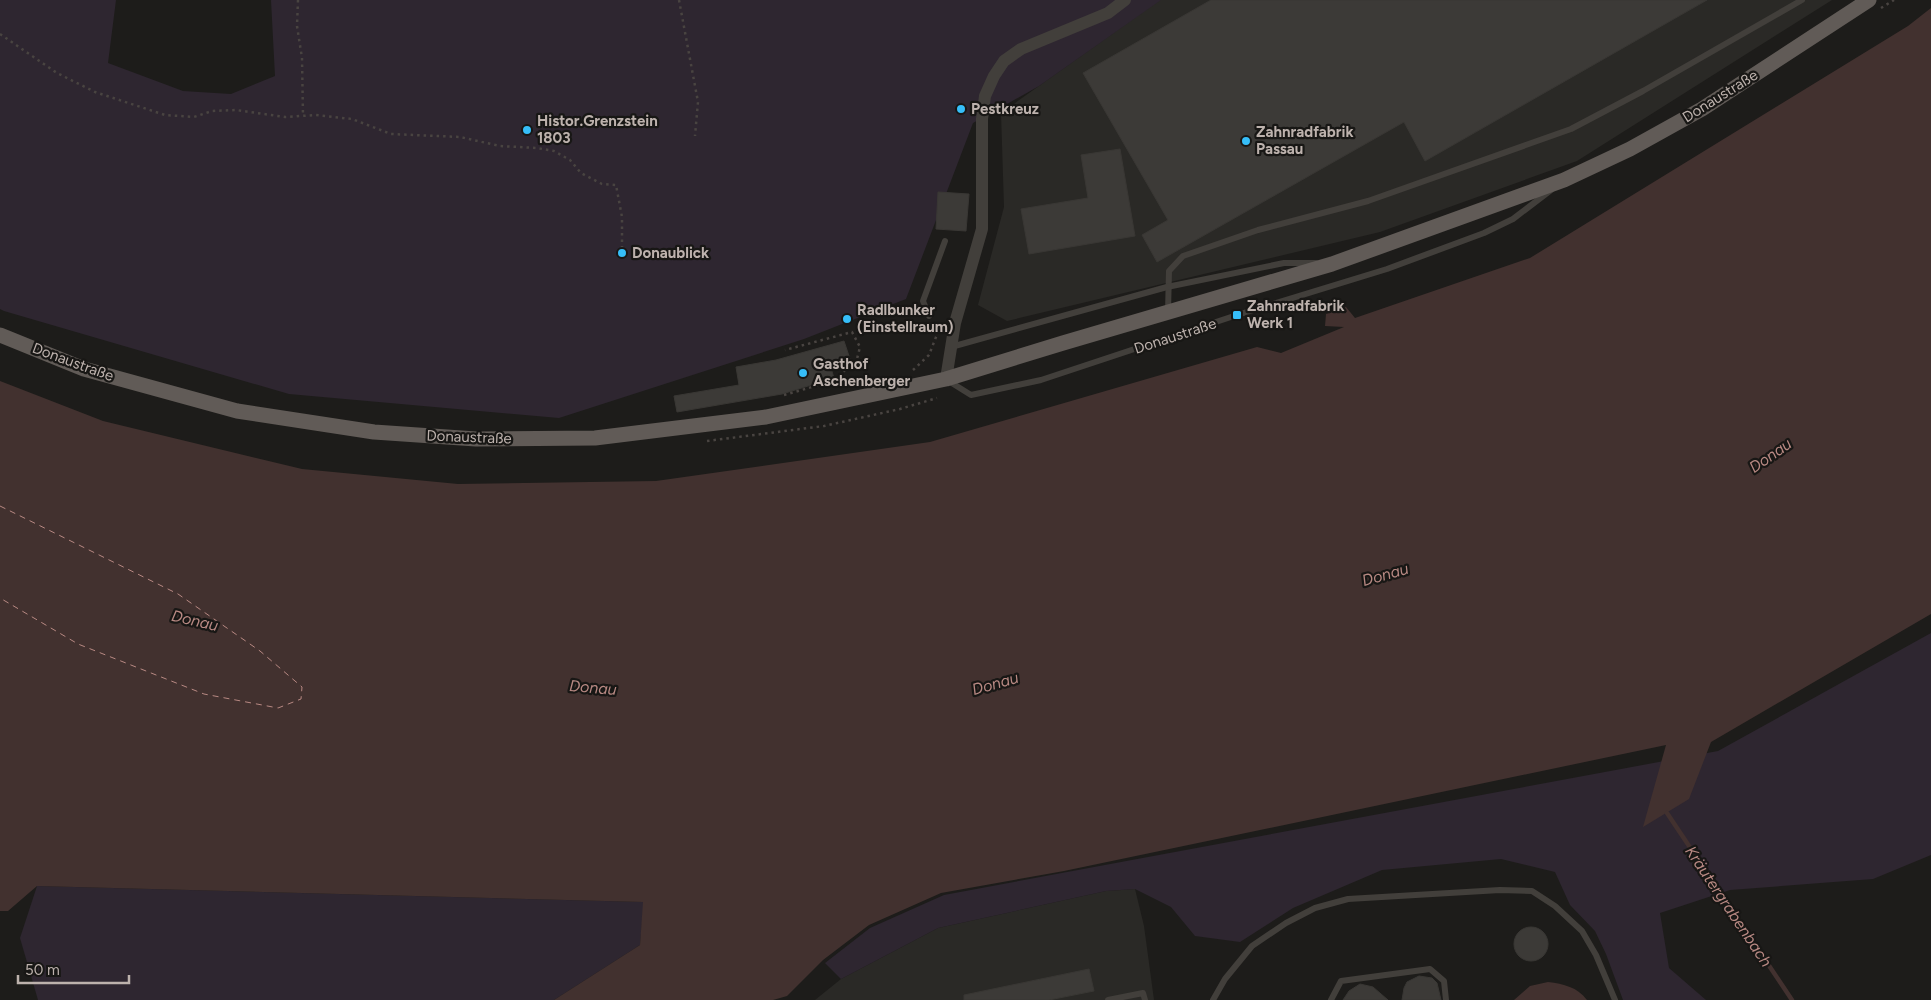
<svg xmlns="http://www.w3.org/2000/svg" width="1931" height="1000" viewBox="0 0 1931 1000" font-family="Figtree,sans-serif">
<rect width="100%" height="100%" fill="#1d1c1a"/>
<g fill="#2a2926">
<path d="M1160 0H1832L1577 161 1380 232 1007 321 978 305 1004 207 1001 113Z"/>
<path d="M1135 889 1144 926 1154 1000H815L841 979 938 928 1106 891Z"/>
</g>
<g fill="#2e2630">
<path d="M0 0H116L108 63 183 91 231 94 275 76 271 0H1161L1039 86 973 123 906 299 804 339 559 418 289 394 4 311 0 309Z"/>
<path d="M1931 633V855L1873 879 1730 890 1660 913 1669 968 1706 1000H1623L1606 954 1595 931 1570 905 1555 872 1501 859 1382 870 1293 908 1240 942 1195 936 1171 907 1135 889 1106 891 938 928 841 979 825 963 870 928 944 895 1718 751Z"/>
<path d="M37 886 644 902 640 945 554 1000H38L20 938Z"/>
</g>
<g fill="#42312f">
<path d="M1931 8V614L1711 742 1689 799 1643 827 1666 745 1064 871 941 893 869 925 823 960 787 996 773 1000H554L640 945 643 902 37 886 8 911H0V381L103 421 302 469 458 484 656 481 930 442 1257 347 1281 353 1344 327 1325 326 1326 314 1346 307 1355 318 1530 258 1908 26Z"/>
<path d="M1548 982C1564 984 1577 987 1587 1000H1514L1530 986Z"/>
</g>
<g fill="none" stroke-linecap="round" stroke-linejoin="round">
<path stroke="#42312f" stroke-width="4.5" d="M1667 813 1792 1000"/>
<path stroke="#b88983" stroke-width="1" stroke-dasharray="6 5" stroke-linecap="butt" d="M0 506 178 594 260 651 302 687 301 699 278 708 204 694 78 644 0 598"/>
</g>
<g fill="#3c3a37" stroke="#393734">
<path d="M1211 0H1707L1425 161 1404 122 1157 262 1142 235 1168 220 1083 73Z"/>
<path d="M1120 149 1135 236 1029 254 1021 209 1088 198 1081 155Z"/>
<path d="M938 192 969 194 966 231 936 229Z"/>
<path d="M844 341 850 359 830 365 834 378 782 394 677 412 674 396 739 385 736 367 776 360Z"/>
<circle cx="1531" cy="944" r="17"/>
<path d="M1089 969 1094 991 1049 1000H964V995Z"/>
<path d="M1419 976 1432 978 1437 983 1441 1000H1402L1404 988 1407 982Z"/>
<path d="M1360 984 1373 987 1388 1000H1343L1349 991Z"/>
</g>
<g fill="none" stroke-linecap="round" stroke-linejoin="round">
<g stroke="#494441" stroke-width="2.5" stroke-dasharray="2.5 4" stroke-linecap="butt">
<path d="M298 0 297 26 302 58 303 116"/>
<path d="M679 0 698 102 695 136"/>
<path d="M1881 8 1894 0"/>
<path d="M0 34 57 73 95 92 165 115 194 117 212 111 236 110 285 117 316 115 352 119 391 134 460 137 500 146 537 148 554 151 570 160 581 173 602 184 616 185 622 217V253"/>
<path d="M913 370 929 355 938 332"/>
<path d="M784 395 833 381 857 359 860 347 852 332 785 350"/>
<path d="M707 441 824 426 900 409 937 398"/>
</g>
<g stroke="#423f3b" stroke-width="6">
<path d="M1168 312 1169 271 1183 256 1258 230 1368 201 1571 129 1643 91 1802 0"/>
<path d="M929 316 923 301 945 241"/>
<path d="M951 347 1167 287 1284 263H1316"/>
<path d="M947 380 971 395 1041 380 1237 315 1387 269 1484 233 1513 219 1551 190"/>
<path d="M1108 1000 1143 993 1145 1000"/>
<path d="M1213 1000 1225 979 1252 946 1286 923 1315 908 1348 899 1500 890 1532 891 1555 906 1582 931 1596 955 1615 1000"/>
<path d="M1331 1000 1341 981 1430 969 1444 981 1446 1000"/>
</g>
<path stroke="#423f3b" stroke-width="12" d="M946 379 955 323 982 229V119L985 96 994 76 1004 61 1021 49 1108 13 1125 0"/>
<path stroke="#615b57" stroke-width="15" d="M0 335 84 369 237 411 374 432 476 439 595 438 766 417 946 379 1063 343 1332 264 1564 180 1630 149 1702 109 1869 0"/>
</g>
<g fill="#36bef9" stroke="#181715" stroke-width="2">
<circle cx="961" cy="109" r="5"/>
<circle cx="527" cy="130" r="5"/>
<circle cx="1246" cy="141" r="5"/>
<circle cx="622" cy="253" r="5"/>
<rect x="1232" y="310" width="10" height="10" rx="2.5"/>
<circle cx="847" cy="319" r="5"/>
<circle cx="803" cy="373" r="5"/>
</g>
<g text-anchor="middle" stroke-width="4.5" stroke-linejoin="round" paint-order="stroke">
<g font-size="15" fill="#bdb2ad" stroke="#181715">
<text transform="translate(1720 96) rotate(-32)" y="5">Donaustraße</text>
<text transform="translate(1175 336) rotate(-18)" y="5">Donaustraße</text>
<text transform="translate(73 362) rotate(20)" y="5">Donaustraße</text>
<text transform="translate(469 437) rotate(2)" y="5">Donaustraße</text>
</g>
<g font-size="15" font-weight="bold" fill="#bdb2ad" stroke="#181715" text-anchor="start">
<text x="971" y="114">Pestkreuz</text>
<text x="537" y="126">Histor.Grenzstein<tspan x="537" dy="17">1803</tspan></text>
<text x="1256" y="137">Zahnradfabrik<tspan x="1256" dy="17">Passau</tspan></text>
<text x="632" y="258">Donaublick</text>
<text x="1247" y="311">Zahnradfabrik<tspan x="1247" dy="17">Werk 1</tspan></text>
<text x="857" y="315">Radlbunker<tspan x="857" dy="17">(Einstellraum)</tspan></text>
<text x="813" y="369">Gasthof<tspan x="813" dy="17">Aschenberger</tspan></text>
</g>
<g font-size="16" font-style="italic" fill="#b88983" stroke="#181715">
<text transform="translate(1770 455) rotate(-35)" y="6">Donau</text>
<text transform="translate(1385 574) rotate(-16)" y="6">Donau</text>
<text transform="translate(195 620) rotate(13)" y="6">Donau</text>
<text transform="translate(995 683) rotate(-16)" y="6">Donau</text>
<text transform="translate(593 687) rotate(5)" y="6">Donau</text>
<text transform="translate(1729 906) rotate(56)" y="6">Kräutergrabenbach</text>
</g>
</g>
<path d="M18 975v8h111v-8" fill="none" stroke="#bdb2ad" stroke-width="2.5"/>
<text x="25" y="975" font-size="15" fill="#bdb2ad" stroke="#181715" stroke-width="4" paint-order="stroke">50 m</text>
</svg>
